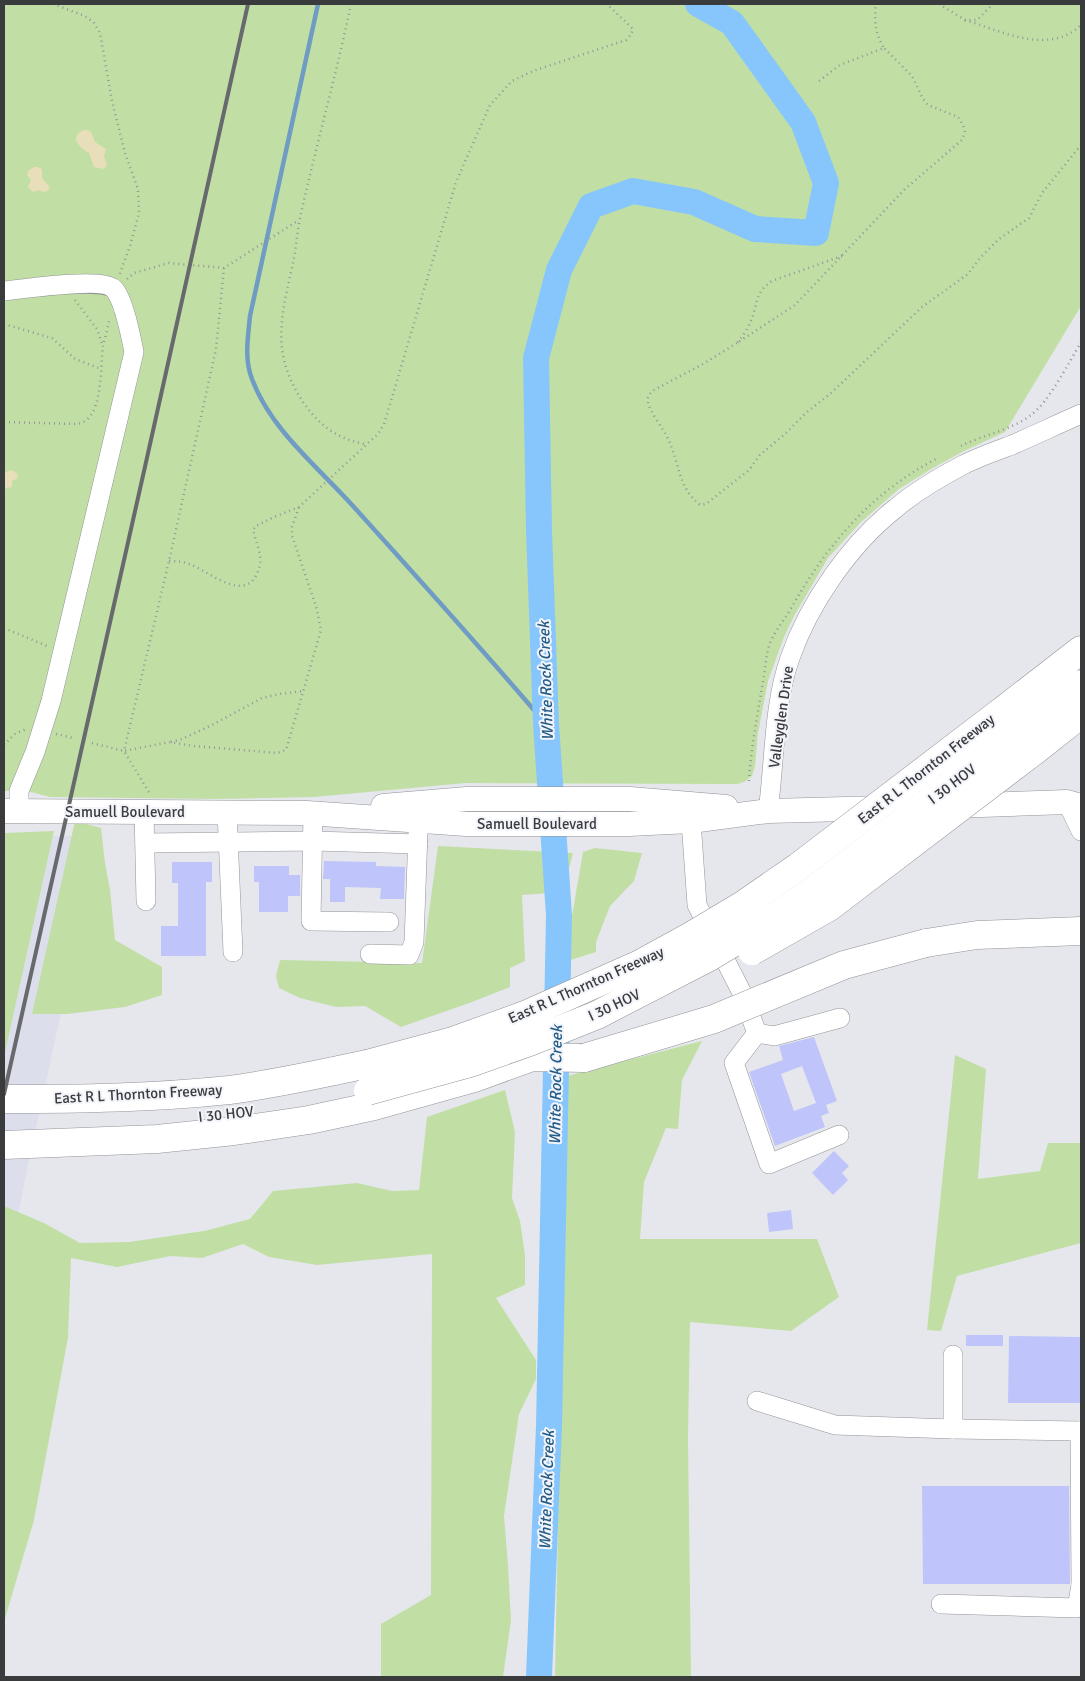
<svg xmlns="http://www.w3.org/2000/svg" width="1085" height="1681" viewBox="0 0 1085 1681" font-family="Signika,sans-serif">
<rect width="100%" height="100%" fill="#e6e7ed"/>
<path fill="#dddeec" d="M24 836H99L25 1179 4 1291V849Z"/>
<g fill="#c1dfa4">
<path d="M4 4H1081V306L1005 432 964 451 931 469 899 489 861 522 828 558 794 616 784 637 768 681 758 733 755 766 752 776 744 782 737 784 466 783 314 797 216 799 50 797 27 791H4Z"/>
<path d="M75 821 101 828 105 863 110 890 115 940 162 967V995L125 1007 67 1014H32Z"/>
<path d="M54 831 4 1057V833Z"/>
<path d="M438 846 573 853 563 892 522 895 525 961 510 968V987L472 1002 401 1027 365 1006 336 1007 300 998 279 988 276 976 280 960 422 963Z"/>
<path d="M595 848 642 853 634 881 610 906 596 942V952L564 962 583 852Z"/>
<path d="M702 1041 682 1080 678 1129 666 1128 644 1182 640 1239H817L839 1297 791 1331 690 1322 688 1437 691 1677H555L567 1076Z"/>
<path d="M955 1055 986 1069 978 1179 1040 1171 1048 1143H1081V1243L957 1276 941 1331 927 1330Z"/>
<path d="M505 1090 515 1132 512 1198 520 1221 525 1255V1285L496 1298 536 1360V1379L519 1414 504 1516 508 1565 511 1620 503 1677H381V1624L431 1595 432 1254 317 1265 269 1257 243 1244 202 1258 170 1256 117 1267 71 1258 68 1338 34 1520 4 1622V1206L44 1223 80 1243 129 1242 204 1231 250 1219 273 1191 357 1183 392 1191 419 1190 427 1117Z"/>
</g>
<g fill="#e8deb9">
<path d="M84 130C93 129 92 136 95 142L106 149 104 157 107 165 104 169 94 167 89 153C80 148 68 137 84 130Z"/>
<path d="M34 167H37L42 169V178L50 187 48 191 43 192 38 190 33 192 28 187 31 180 27 175 28 171Z"/>
<path d="M11 470 17 473 18 478 12 481V487L6 488 4 492V473Z"/>
</g>
<g fill="none" stroke-linecap="round" stroke-linejoin="round">
<path stroke="#709cc3" stroke-width="4.5" d="M318 4 250 316C248 337 244 359 252 379 271 430 318 467 353 506 418 578 483 650 546 724"/>
<path stroke="#87c6fc" stroke-width="26" d="M539 1677 549 1426 559 915 546 724 539 530 536 358 559 270 591 206 633 191 694 202 755 229 816 233 826 183 803 122 732 23 698 4"/>
</g>
<g fill="#bfc5fa" fill-rule="evenodd">
<path d="M324 861 376 862V866L405 867 404 899H380L381 888 345 887V902H330V879H323Z"/>
<path d="M172 862H212V882H206V956H161V926H178V883H172Z"/>
<path d="M254 866H289V875H300V896H288V912H259V882H254Z"/>
<path d="M814 1037 837 1101 826 1105 829 1113 821 1116 825 1127 775 1146 749 1072 783 1060 779 1046ZM802 1066 816 1103 794 1111 781 1074Z"/>
<path d="M834 1151 849 1166 842 1173 848 1180 833 1195 812 1173Z"/>
<path d="M791 1210 793 1229 769 1232 767 1213Z"/>
<rect x="966" y="1335" width="37" height="11"/>
<path d="M1009 1336 1081 1337V1403H1008Z"/>
<path d="M922 1486H1069L1070 1584H923Z"/>
</g>
<g fill="none" stroke-linecap="round" stroke-linejoin="round">
<g stroke="#929398" stroke-width="20">
<g id="minor">
<path d="M4 291C22 289 103 277 114 289 124 300 131 337 134 352L51 701 35 752 19 791V811"/>
<path d="M1067 802 1081 831"/>
<path d="M768 811C775 761 773 706 790 658 809 603 851 543 896 508 916 491 940 477 963 465 979 457 996 451 1012 445 1035 435 1058 424 1081 414"/>
<path d="M144 812 146 901"/>
<path d="M227 812 233 952"/>
<path d="M313 813 311 921 389 922"/>
<path d="M691 821 697 905 741 991 757 1033 734 1063 769 1164 839 1135"/>
<path d="M145 843 313 841 418 844"/>
<path d="M370 954 409 955 414 942 418 832"/>
<path d="M757 1033 774 1036 840 1018"/>
<path d="M953 1355V1429"/>
<path d="M757 1401 835 1425 953 1429 1081 1431"/>
<path d="M1080 1431 1081 1585"/>
<path d="M941 1604 1077 1608 1081 1585"/>
</g>
</g>
<g stroke="#929398" stroke-width="25">
<g id="major">
<path d="M383 806 467 799H630L726 807"/>
<path d="M953 806 1067 802 1081 806"/>
<path d="M4 811 307 813 466 824H629L691 821 768 811 885 808"/>
</g>
</g>
<g stroke="#929398" stroke-width="29">
<g id="highway">
<path d="M1001 712 1081 650"/>
<path d="M1020 732 1081 684"/>
<path d="M1034 751 1081 714"/>
<path d="M926 943 977 935 1081 931"/>
<path d="M4 1099C79 1099 154 1098 229 1090 275 1084 321 1074 367 1064"/>
<path d="M4 1145 157 1139 234 1131 309 1120 374 1106 474 1078 532 1057 584 1058"/>
</g>
</g>
<g stroke="#949599" stroke-width="2.5" stroke-dasharray="1 4" stroke-linecap="butt">
<path d="M53 4 85 16 94 23 100 33 112 101 125 153 138 189 139 213 130 246 119 276"/>
<path d="M351 4C336 76 316 146 300 218 297 233 296 248 293 263 287 291 279 319 282 349 286 381 309 420 338 435 347 440 357 442 367 445"/>
<path d="M939 4 965 20H977L993 4"/>
<path d="M965 20C1001 31 1049 56 1081 25"/>
<path d="M819 81 840 65 884 48C875 33 874 21 876 4"/>
<path d="M842 256 772 281C754 292 758 306 750 323 747 330 742 337 737 343L795 305 905 189 962 140 965 132 963 125 958 117 928 105 923 99 912 76 884 48"/>
<path d="M224 268 216 349 169 561 124 751 169 742 194 746 277 753 286 750 321 630 316 606 292 536V527L299 507"/>
<path d="M127 279 134 273 169 263 224 268 299 220"/>
<path d="M75 300 97 329 103 346"/>
<path d="M4 324 52 338 75 359 101 369"/>
<path d="M737 343 703 364 652 391C650 394 647 397 648 401 648 410 664 429 668 439 680 463 677 486 700 505L706 504 749 470 760 455 786 433 807 412 830 394 922 307 968 274 980 258 999 239 1029 218 1042 193 1081 145"/>
<path d="M4 422 76 424C104 422 100 367 103 346 105 337 108 328 109 320"/>
<path d="M961 446C982 435 1012 430 1031 415 1048 403 1070 361 1081 342"/>
<path d="M169 561C178 561 185 562 192 565 214 575 251 607 260 564 262 554 255 540 253 530L256 526 274 517 299 507 378 434 384 424 388 411 456 182 490 105 512 81 533 71 626 40 631 35 633 29 607 4"/>
<path d="M4 628 47 646"/>
<path d="M56 734 73 738"/>
<path d="M171 742 182 739 212 725 262 698 279 694 304 691"/>
<path d="M92 743 124 751 150 794"/>
<path d="M4 745 15 734 26 729"/>
<path d="M749 781C751 749 757 718 762 687 765 674 765 660 769 646 773 633 783 622 790 610 827 545 870 493 938 458"/>
</g>
<use href="#minor" stroke="#fff" stroke-width="19"/>
<use href="#major" stroke="#fff" stroke-width="24"/>
<use href="#highway" stroke="#fff" stroke-width="28"/>
<path stroke="#68696d" stroke-width="4" d="M4 1094C84 730 169 368 248 4"/>
<g stroke="#929398" stroke-width="29" stroke-linecap="butt">
<g id="highway-bridge">
<path d="M752 951 829 907 1034 751"/>
<path d="M584 1058 714 1019 844 965 926 943"/>
<path d="M367 1064 453 1041 525 1015 640 964 691 936 743 905 798 867 1001 712"/>
<path d="M368 1091 470 1063 532 1041 597 1015 711 956 764 924 815 889 1020 732"/>
</g>
</g>
<use href="#highway-bridge" stroke="#fff" stroke-width="28"/>
</g>
<g text-anchor="middle" stroke-width="4" stroke-linejoin="round" paint-order="stroke">
<g font-size="15" fill="#3a3b3d" stroke="#f3f4fa">
<text transform="translate(781 717) rotate(-82)" y="5">Valleyglen Drive</text>
<text transform="translate(926 769) rotate(-38)" y="5">East R L Thornton Freeway</text>
<text transform="translate(952 784) rotate(-37)" y="5">I 30 HOV</text>
<text x="125" y="817">Samuell Boulevard</text>
<text x="537" y="829">Samuell Boulevard</text>
<text transform="translate(586 985) rotate(-24)" y="5">East R L Thornton Freeway</text>
<text transform="translate(614 1005) rotate(-25)" y="5">I 30 HOV</text>
<text transform="translate(138 1094) rotate(-3)" y="5">East R L Thornton Freeway</text>
<text transform="translate(226 1114) rotate(-6)" y="5">I 30 HOV</text>
</g>
<g font-size="16" font-style="italic" fill="#235c88" stroke="#f3f4fa">
<text transform="translate(545 681) rotate(-92)" y="6">White Rock Creek</text>
<text transform="translate(555 1085) rotate(-89)" y="6">White Rock Creek</text>
<text transform="translate(546 1490) rotate(-88)" y="6">White Rock Creek</text>
</g>
</g>
<rect width="1085" height="1681" fill="none" stroke="#3a3b3d" stroke-width="10"/>
</svg>
